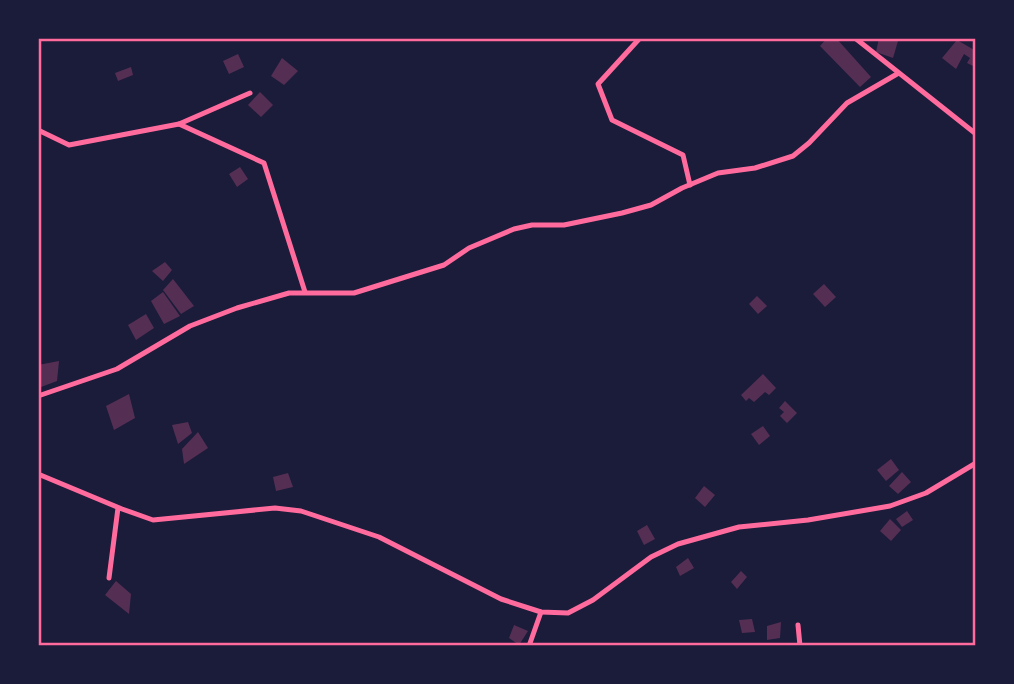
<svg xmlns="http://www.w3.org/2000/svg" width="1014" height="684" viewBox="0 0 1014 684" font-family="'Exo 2',sans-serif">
<rect width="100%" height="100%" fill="#1b1b3a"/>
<g fill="#542f53">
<path d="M827 38H836L871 77 860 87 820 46Z"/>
<path d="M879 38 898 41 893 58 876 52Z"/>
<path d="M957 40 976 51V62L973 66 967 63 970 58 964 54 956 69 942 58Z"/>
<path d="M238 54 244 67 229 74 223 61Z"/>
<path d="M282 58 298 71 284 85 271 76Z"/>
<path d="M131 67 133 75 118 81 115 73Z"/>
<path d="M260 92 273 105 261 117 248 105Z"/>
<path d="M240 167 248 179 237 187 229 174Z"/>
<path d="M165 262 172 270 163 281 152 271Z"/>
<path d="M173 279 194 306 181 314 163 290Z"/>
<path d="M824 284 836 297 825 307 813 294Z"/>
<path d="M163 292 180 316 164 324 151 301Z"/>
<path d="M757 296 767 306 758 314 749 304Z"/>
<path d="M146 314 154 328 136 340 128 325Z"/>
<path d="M59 361 57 381 41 387 38 380V365Z"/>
<path d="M763 374 776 388 769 395 765 392 754 402 749 398 746 401 741 395Z"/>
<path d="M129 394 135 418 114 430 106 406Z"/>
<path d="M785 401 797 413 787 423 780 416 784 412 779 408Z"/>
<path d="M188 422 192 433 178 444 172 425Z"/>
<path d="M763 426 770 436 759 445 751 434Z"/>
<path d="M198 432 208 448 184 464 182 449Z"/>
<path d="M891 459 899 470 886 481 877 470Z"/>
<path d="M902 472 911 482 898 494 889 486Z"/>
<path d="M288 473 293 487 276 491 273 477Z"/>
<path d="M704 486 715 495 705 507 695 498Z"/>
<path d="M907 511 913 520 902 527 896 519Z"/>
<path d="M890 519 901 530 891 541 880 531Z"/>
<path d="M647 525 655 539 644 545 637 531Z"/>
<path d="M688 558 694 568 680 576 676 567Z"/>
<path d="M741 571 747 577 737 589 731 582Z"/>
<path d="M116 581 131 594 129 614 105 595Z"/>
<path d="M752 619 755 632 742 633 739 620Z"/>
<path d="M781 622 780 638 767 640V626Z"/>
<path d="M514 625 528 631 519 645 509 638Z"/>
</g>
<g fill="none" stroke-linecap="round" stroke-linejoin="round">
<g stroke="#ff6b9d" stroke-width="5">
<path d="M640 38 598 84 612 120 683 155 690 185"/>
<path d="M855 38 976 134"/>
<path d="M179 124 250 93"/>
<path d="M38 130 69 145 179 124 264 163 305 292"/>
<path d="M38 396 117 369 190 326 237 308 289 293H354L444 265 469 248 514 229 532 225H564L622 213 651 205 682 188 718 173 755 168 793 156 809 143 847 103 897 74"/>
<path d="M38 474 122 509 153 520 275 508 301 511 379 537 501 599 541 612 568 613 593 600 651 557 678 544 739 527 808 520 890 506 926 493 976 463"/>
<path d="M109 578 118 508"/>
<path d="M798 625 800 646"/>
<path d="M529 646 541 612"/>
</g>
</g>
<rect width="1014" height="684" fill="none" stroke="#1b1b3a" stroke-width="80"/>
<rect x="40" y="40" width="934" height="604" fill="none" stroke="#ff6b9d" stroke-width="2.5"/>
</svg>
